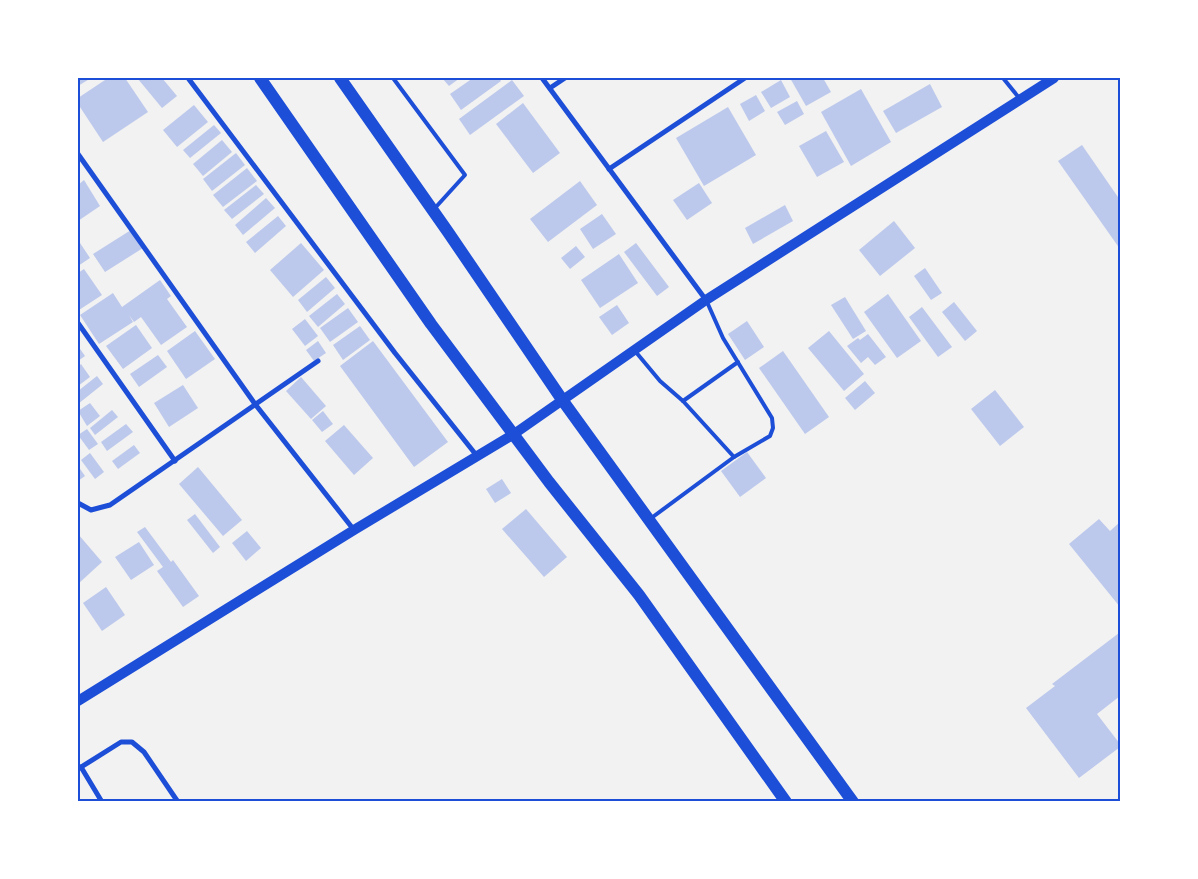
<svg xmlns="http://www.w3.org/2000/svg" width="1198" height="879" viewBox="0 0 1198 879" font-family="'Public Sans',sans-serif">
<rect width="100%" height="100%" fill="#f2f2f2"/>
<g fill="#bdc9ec">
<path d="M78 78H91L78 86Z"/>
<path d="M108 78H125L148 112 103 142 78 104V98Z"/>
<path d="M140 78H162L177 96 162 108 138 79Z"/>
<path d="M442 78H460L449 86Z"/>
<path d="M473 78H499L501 81 461 110 450 94Z"/>
<path d="M790 78H823L831 92 806 106Z"/>
<path d="M512 80 524 96 470 135 459 119Z"/>
<path d="M781 80 790 97 771 108 761 92Z"/>
<path d="M930 84 942 107 896 133 883 111Z"/>
<path d="M861 89 891 142 851 166 821 112Z"/>
<path d="M756 95 765 111 749 121 740 104Z"/>
<path d="M797 101 804 114 785 125 777 112Z"/>
<path d="M523 103 560 153 533 173 496 124Z"/>
<path d="M194 105 208 122 177 147 163 130Z"/>
<path d="M728 107 756 155 704 186 676 138Z"/>
<path d="M214 125 221 133 190 158 183 150Z"/>
<path d="M826 131 844 162 817 177 799 146Z"/>
<path d="M222 140 232 152 203 176 193 164Z"/>
<path d="M1082 145 1120 200V249L1058 161Z"/>
<path d="M236 153 245 165 212 191 203 179Z"/>
<path d="M247 168 257 181 223 207 213 195Z"/>
<path d="M84 180 100 206 78 221V185Z"/>
<path d="M580 181 597 205 548 242 530 219Z"/>
<path d="M699 183 712 203 687 220 673 200Z"/>
<path d="M256 185 264 194 232 219 224 210Z"/>
<path d="M266 198 275 208 243 235 235 225Z"/>
<path d="M785 205 793 221 753 244 745 228Z"/>
<path d="M602 214 616 234 593 249 580 229Z"/>
<path d="M278 216 286 226 255 253 246 242Z"/>
<path d="M894 221 915 248 880 276 859 250Z"/>
<path d="M131 230 143 248 105 272 93 254Z"/>
<path d="M78 240 90 258 78 266Z"/>
<path d="M301 243 324 270 293 297 270 270Z"/>
<path d="M636 243 669 287 657 296 624 252Z"/>
<path d="M576 246 585 257 570 269 561 258Z"/>
<path d="M619 254 638 283 600 308 581 280Z"/>
<path d="M925 268 942 293 931 300 914 276Z"/>
<path d="M84 269 102 295 79 310 78 307V273Z"/>
<path d="M326 277 335 288 307 312 298 300Z"/>
<path d="M160 280 171 296 167 299 187 327 161 345 141 317 134 322 129 315 133 322 99 344 80 315 113 293 122 307Z"/>
<path d="M337 294 345 304 318 327 309 316Z"/>
<path d="M888 294 921 341 897 358 864 312Z"/>
<path d="M845 297 866 331 853 339 831 305Z"/>
<path d="M954 302 977 331 965 341 942 312Z"/>
<path d="M617 305 629 323 612 335 599 317Z"/>
<path d="M922 307 952 347 938 357 909 317Z"/>
<path d="M348 308 358 322 330 342 320 328Z"/>
<path d="M305 319 318 336 305 346 292 329Z"/>
<path d="M747 321 764 347 745 360 728 334Z"/>
<path d="M136 325 152 348 123 369 106 346Z"/>
<path d="M360 326 370 340 343 360 333 345Z"/>
<path d="M195 331 215 359 186 379 167 351Z"/>
<path d="M829 331 864 374 844 391 808 348Z"/>
<path d="M868 334 886 357 875 365 868 357 861 363 847 346 858 338 860 340Z"/>
<path d="M318 341 326 353 314 361 306 350Z"/>
<path d="M373 341 448 442 414 467 340 366Z"/>
<path d="M78 346 85 356 78 361Z"/>
<path d="M783 351 829 417 805 434 759 368Z"/>
<path d="M158 355 167 367 139 387 130 374Z"/>
<path d="M81 364 90 377 78 386V367Z"/>
<path d="M97 376 103 384 78 404V391Z"/>
<path d="M301 377 326 406 311 419 286 391Z"/>
<path d="M865 381 875 393 855 410 845 398Z"/>
<path d="M183 385 198 408 169 427 154 403Z"/>
<path d="M995 390 1024 427 1000 446 971 409Z"/>
<path d="M90 403 100 416 87 426 78 411Z"/>
<path d="M112 410 118 417 95 435 90 428Z"/>
<path d="M323 411 333 424 322 432 312 420Z"/>
<path d="M126 424 133 432 107 451 101 442Z"/>
<path d="M344 425 373 458 354 475 325 441Z"/>
<path d="M87 429 98 444 89 450 78 435Z"/>
<path d="M134 445 140 453 118 469 112 461Z"/>
<path d="M747 452 766 478 740 497 721 471Z"/>
<path d="M90 453 104 472 95 479 81 460Z"/>
<path d="M78 466 85 476 78 481Z"/>
<path d="M198 467 242 520 223 536 179 484Z"/>
<path d="M502 479 511 493 495 503 486 489Z"/>
<path d="M526 509 567 557 544 577 502 529Z"/>
<path d="M195 514 220 547 213 553 187 520Z"/>
<path d="M1099 519 1110 531 1120 522V607L1069 544Z"/>
<path d="M145 527 171 562 173 560 199 596 183 607 157 571 163 567 137 532Z"/>
<path d="M247 531 261 548 246 561 232 543Z"/>
<path d="M78 534 102 562 78 584Z"/>
<path d="M139 542 154 565 131 580 115 557Z"/>
<path d="M106 587 125 615 102 631 83 603Z"/>
<path d="M1119 633 1120 636V696L1097 714 1120 744V747L1079 778 1026 708 1055 686 1052 684Z"/>
</g>
<g fill="none" stroke-linecap="round" stroke-linejoin="round">
<g stroke="#1d4ed8" stroke-width="4">
<path d="M393 78 465 175 435 208"/>
<path d="M1003 78 1020 99"/>
<path d="M635 351 660 381 683 401 734 457"/>
<path d="M683 401 738 362"/>
<path d="M650 519 734 457 770 436 773 428 772 418 723 338 707 302"/>
</g>
<g stroke="#1d4ed8" stroke-width="5">
<path d="M188 78 395 353 477 456"/>
<path d="M542 78 706 300"/>
<path d="M550 88 565 78"/>
<path d="M78 154 255 404 354 530"/>
<path d="M609 169 745 78"/>
<path d="M78 323 175 461"/>
<path d="M78 503 91 510 110 505 318 361"/>
<path d="M81 767 102 802"/>
<path d="M78 769 121 742H132L144 752 178 802"/>
</g>
<path stroke="#1d4ed8" stroke-width="10" d="M78 701 354 530 514 434 706 300 1054 78"/>
<g stroke="#1d4ed8" stroke-width="12">
<path d="M260 78 431 324 549 482 639 595 786 802"/>
<path d="M340 78 448 232 563 401 853 802"/>
</g>
</g>
<rect width="1198" height="879" fill="none" stroke="#ffffff" stroke-width="158"/>
<rect x="79" y="79" width="1040" height="721" fill="none" stroke="#1d4ed8" stroke-width="2"/>
</svg>
